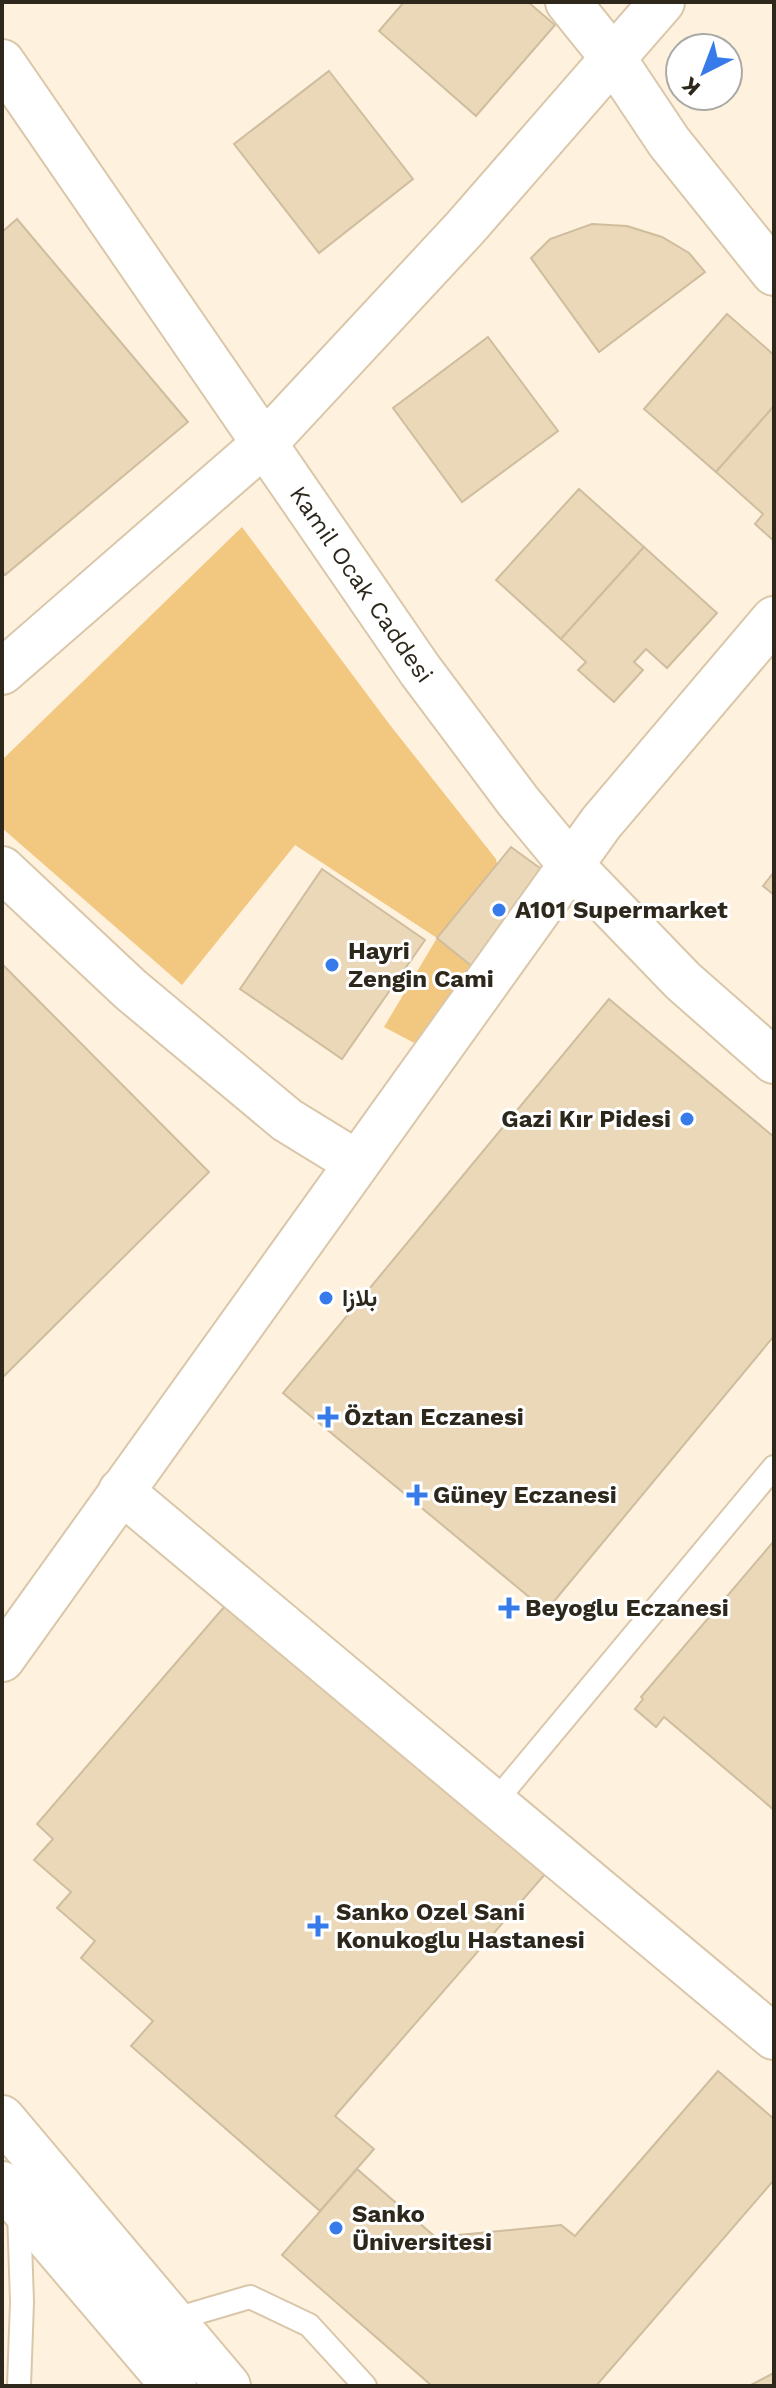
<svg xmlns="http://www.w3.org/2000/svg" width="776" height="2388" viewBox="0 0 776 2388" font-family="'Work Sans',Vazirmatn,sans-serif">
<rect width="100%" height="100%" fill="#fef2df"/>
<path fill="#f2c77f" d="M242 527 390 725 496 859 506 912 418 1045 384 1027 437 938 295 845 182 985 2 828V760Z"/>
<g fill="#ebd8b9" stroke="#cfbd9e" stroke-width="2">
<path d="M404 2H528L555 25 476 116 379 31Z"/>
<path d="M329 71 413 179 319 253 234 144Z"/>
<path d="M17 219 188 422 5 575 2 571V232Z"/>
<path d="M592 224 627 226 662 237 689 253 705 272 599 352 531 258 550 239Z"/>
<path d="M727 314 774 355V406L716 472 644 409Z"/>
<path d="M488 337 558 431 462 502 393 408Z"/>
<path d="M774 406V541L755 524 763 514 716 472Z"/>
<path d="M579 489 644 547 561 639 496 580Z"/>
<path d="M644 547 717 613 667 668 646 649 634 662 643 670 614 702 578 670 586 662 561 639Z"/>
<path d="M511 847 559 882 489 980 437 938Z"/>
<path d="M322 869 425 940 342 1059 240 989Z"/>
<path d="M774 872V895L763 886Z"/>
<path d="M2 964 209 1172 2 1378Z"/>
<path d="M609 999 774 1137V1336L546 1611 283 1393Z"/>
<path d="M774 1541V1810L664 1717 656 1727 635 1709 643 1699 641 1697Z"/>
<path d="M231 1599 546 1873 335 2116 374 2149 320 2211 131 2046 153 2021 81 1958 95 1941 57 1908 71 1892 34 1860 53 1839 37 1824Z"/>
<path d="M718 2071 774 2119V2180L596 2386H432L282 2255 357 2169 448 2248 459 2235 561 2225 575 2236Z"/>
<path d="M774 2373V2386H749L772 2374Z"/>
</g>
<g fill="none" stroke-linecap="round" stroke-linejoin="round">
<g stroke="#dac7a9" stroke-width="26">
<g id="service">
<path d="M494 1803 774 1467"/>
<path d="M19 2211 22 2302 19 2386"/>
<path d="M172 2320 250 2297 309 2325 365 2386"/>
</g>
</g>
<g stroke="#dac7a9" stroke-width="48">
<g id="minor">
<path d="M568 2 613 58 669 142 774 273"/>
<path d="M2 672 265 443 465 228 662 2"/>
<path d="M2 869 131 990 287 1120 357 1163"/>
<path d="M121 1491 774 2037"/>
<path d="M2 1659 601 823 774 619"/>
</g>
</g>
<g stroke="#dac7a9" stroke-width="48">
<g id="tertiary">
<path id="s1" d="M2 62 420 670 518 801 571 865 683 981 774 1061"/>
</g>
</g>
<g stroke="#dac7a9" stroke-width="48">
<g id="secondary">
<path d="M2 2118 228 2386"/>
<path d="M2 2184 174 2386"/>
</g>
</g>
<use href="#service" stroke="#fff" stroke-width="22"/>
<use href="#minor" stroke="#fff" stroke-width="44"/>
<use href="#tertiary" stroke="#fff" stroke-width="44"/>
<use href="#secondary" stroke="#fff" stroke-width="44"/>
</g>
<g fill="#367be9" stroke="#fff" stroke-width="3">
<circle cx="499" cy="910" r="8"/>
<circle cx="332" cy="965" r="8"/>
<circle cx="687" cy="1119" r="8"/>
<circle cx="326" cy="1298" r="8"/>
<path d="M324 1405h8v8h8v8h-8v8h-8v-8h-8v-8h8z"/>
<path d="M413 1483h8v8h8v8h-8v8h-8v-8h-8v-8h8z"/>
<path d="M505 1596h8v8h8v8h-8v8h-8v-8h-8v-8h8z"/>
<path d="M314 1914h8v8h8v8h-8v8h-8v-8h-8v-8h8z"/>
<circle cx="336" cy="2228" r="8"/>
</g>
<g text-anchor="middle" stroke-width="6" stroke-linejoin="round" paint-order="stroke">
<g font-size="24" fill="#2e271b" stroke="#fff">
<text dy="8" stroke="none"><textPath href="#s1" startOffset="634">Kamil Ocak Caddesi</textPath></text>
</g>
<g font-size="24" font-weight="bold" fill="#2e271b" stroke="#fff" text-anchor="start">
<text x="515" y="918">A101 Supermarket</text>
<text x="348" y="959">Hayri<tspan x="348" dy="28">Zengin Cami</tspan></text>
<text x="671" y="1127" text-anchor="end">Gazi Kır Pidesi</text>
<text x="342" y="1306">بلازا</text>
<text x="344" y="1425">Öztan Eczanesi</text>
<text x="433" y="1503">Güney Eczanesi</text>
<text x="525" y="1616">Beyoglu Eczanesi</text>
<text x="336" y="1920">Sanko Ozel Sani<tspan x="336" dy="28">Konukoglu Hastanesi</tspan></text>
<text x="352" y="2222">Sanko<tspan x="352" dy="28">Üniversitesi</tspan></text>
</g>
</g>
<rect width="776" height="2388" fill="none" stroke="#2e271b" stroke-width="8"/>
<g transform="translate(704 72) rotate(222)"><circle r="38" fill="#ffffff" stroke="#aba9a4" stroke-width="2"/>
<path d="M0-6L14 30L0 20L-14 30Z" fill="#367be9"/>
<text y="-12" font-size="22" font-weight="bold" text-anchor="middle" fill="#2e271b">K</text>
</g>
</svg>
